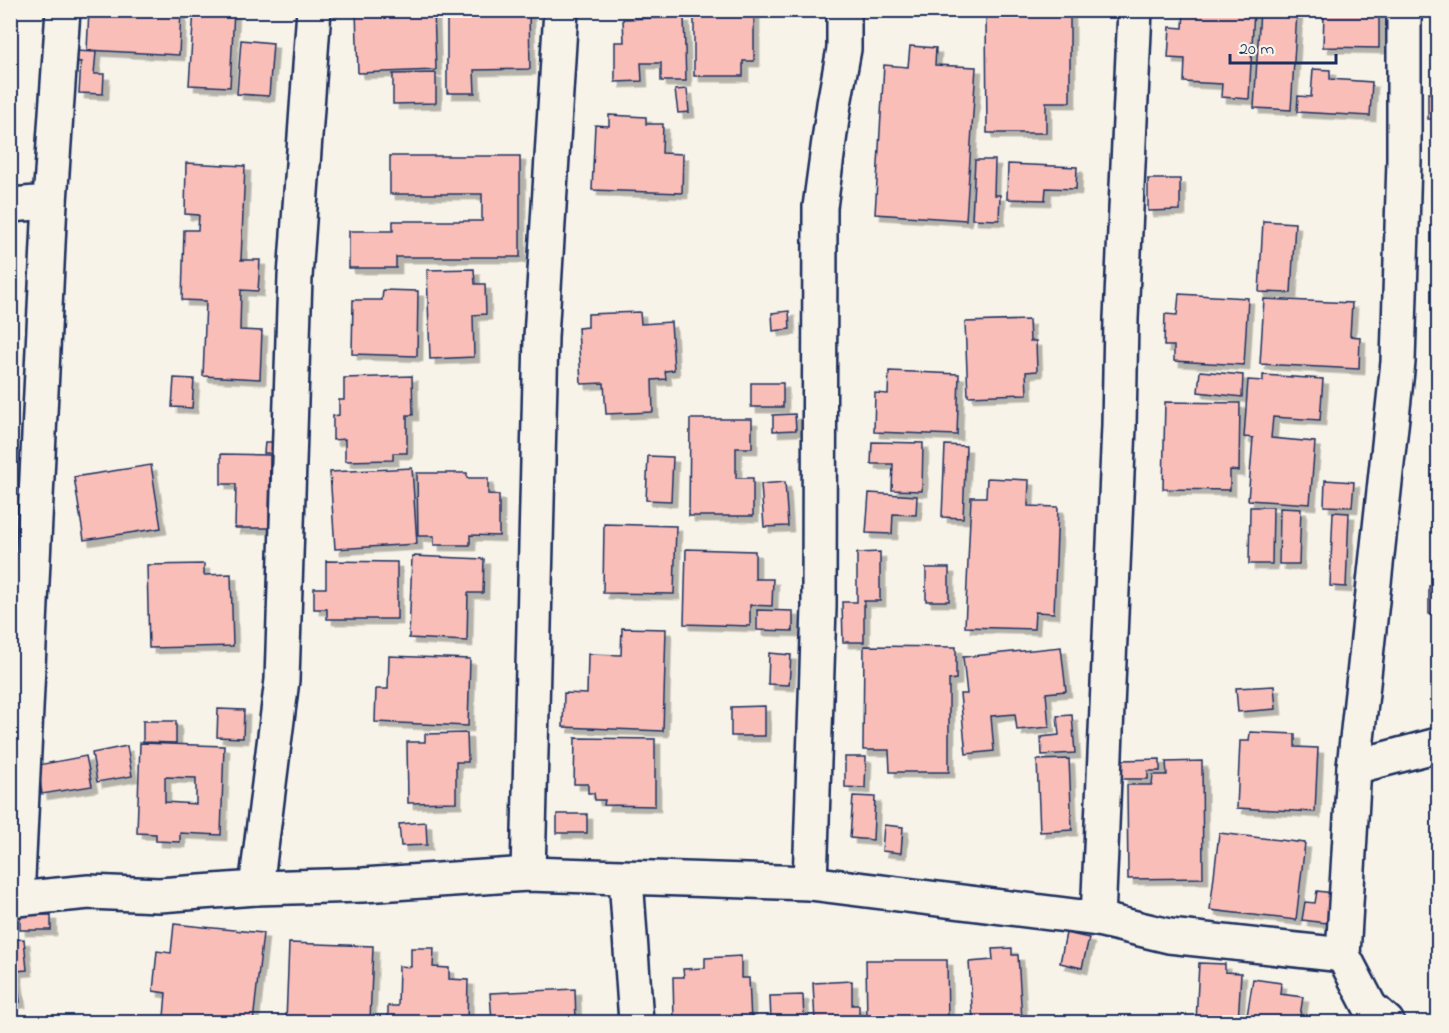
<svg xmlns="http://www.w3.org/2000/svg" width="1449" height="1033" viewBox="0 0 1449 1033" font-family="'Indie Flower',sans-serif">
<defs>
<filter id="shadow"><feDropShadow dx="5.5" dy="5.5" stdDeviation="0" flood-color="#0004"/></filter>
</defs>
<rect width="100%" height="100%" fill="#f7f3e8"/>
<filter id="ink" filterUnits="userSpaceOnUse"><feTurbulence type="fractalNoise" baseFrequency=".0167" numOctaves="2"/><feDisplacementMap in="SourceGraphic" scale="12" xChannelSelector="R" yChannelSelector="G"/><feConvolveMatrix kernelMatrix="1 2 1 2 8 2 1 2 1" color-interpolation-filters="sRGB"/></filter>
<g filter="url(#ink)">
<g fill="#fabeb8" stroke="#1b2f5e" stroke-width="1.5" fill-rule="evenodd" filter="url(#shadow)">
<path d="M89 10H181L179 55 87 50Z"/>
<path d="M194 10H234L230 87 189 85Z"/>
<path d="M384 10H434L436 70 358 73 356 11Z"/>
<path d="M447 10H529L530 69 474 70 475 93H447Z"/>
<path d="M694 10H754V61H743V76H694Z"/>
<path d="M1184 10H1254L1249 99 1221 97 1222 84 1184 82 1185 59 1168 58 1170 27 1183 28Z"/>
<path d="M1260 10 1297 12 1291 110 1254 108Z"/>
<path d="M986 13H1070V102H1046V133H987Z"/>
<path d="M1324 13 1379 14V48L1323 47Z"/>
<path d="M684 17 686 81H661V63H641L642 81 615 82V42H624L623 19Z"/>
<path d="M241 40 273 43 269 96 237 94Z"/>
<path d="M910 46 936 48 935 65 976 67 966 220 875 214 884 65 908 67Z"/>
<path d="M74 51 96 52 94 74H104L103 94 79 93 81 62 73 61Z"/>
<path d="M1313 69 1330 70V79L1372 82 1370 116 1297 112 1298 96 1311 97Z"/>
<path d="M436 73V103L393 104V74Z"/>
<path d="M687 89 689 112 678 113 675 90Z"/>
<rect x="1428" y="93" width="10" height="26"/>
<path d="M609 115 646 117V124H663L662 153 683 154 682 193 592 190 595 125 609 126Z"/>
<path d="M390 156H520V257H396V268H349V231H393V221H482V194H390Z"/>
<path d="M975 160H995L994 195H1000L999 220 972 219Z"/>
<path d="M186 163 245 166 241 260H260L258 291 241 290 240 330 262 331 260 379 203 376 206 301 182 300 184 230H198L199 215 185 214Z"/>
<path d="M1008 164 1077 167 1076 189 1046 188 1045 200 1007 199Z"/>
<path d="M1148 179H1180V210L1148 211Z"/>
<path d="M1263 221 1295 223 1291 293 1259 292Z"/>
<path d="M474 269 475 284H485L486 314 473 315 474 357 430 359 427 270Z"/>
<path d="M383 290 418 291 417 356 352 354 353 300H382Z"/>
<path d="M1179 294 1248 298 1244 365 1174 361V346H1164L1165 314 1177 315Z"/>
<path d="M1264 299 1352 303 1350 336 1360 337 1359 369 1260 364Z"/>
<path d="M789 311 790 329 773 331 772 313Z"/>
<path d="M640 312 641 324 671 322 674 370 665 371 666 379 652 380 653 412 606 414 604 383 581 384 578 328 588 327V314Z"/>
<path d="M1029 320 1030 341H1036L1037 371 1026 372 1027 394 968 396 965 322Z"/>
<path d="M889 371 959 374 957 435 874 432 875 393 888 394Z"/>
<path d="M1200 371 1243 375 1242 397 1198 392Z"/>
<path d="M1263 375 1323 379 1320 420 1273 417 1271 438 1315 442 1310 504 1248 500 1253 438 1244 437 1248 380 1263 381Z"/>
<path d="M412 376 413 415H407V453H393V460L345 461V439L333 440V416L339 415V400H344V378Z"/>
<path d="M174 378 194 379 192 408 172 407Z"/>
<rect x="751" y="383" width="32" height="24"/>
<path d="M1165 402 1240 403 1239 471 1230 470V490L1163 489Z"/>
<path d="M795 414 796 430 773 431V415Z"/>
<path d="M690 419H752V448H736V478H753V516H689Z"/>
<path d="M265 442H278V453H264Z"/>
<path d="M872 442 923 443 922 491 892 490 893 464H871Z"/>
<path d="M945 445 966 446 963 518 942 517Z"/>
<path d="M221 454 270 455 269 528H235L236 484H221Z"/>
<path d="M648 456 673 457 671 501 646 500Z"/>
<path d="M151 465 161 528 84 540 74 477Z"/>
<path d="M412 468 417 544 335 549 330 472Z"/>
<path d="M417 473H467V478H488V494L499 495V536L470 535V545H434V536H418Z"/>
<path d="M987 478 1029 480 1028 506 1058 507 1054 613 1035 612 1034 629 965 627 971 497H986Z"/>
<path d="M1325 480 1354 482 1352 507 1324 506Z"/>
<path d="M785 482 788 526 764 527 761 484Z"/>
<path d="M869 493 917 496 916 515 893 514 892 534 866 533Z"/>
<path d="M1250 507H1273L1272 564H1249Z"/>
<path d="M1280 508 1301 509 1299 564H1279Z"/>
<path d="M1333 512 1349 513 1346 587 1330 586Z"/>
<path d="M604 524 676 526 674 594 603 593Z"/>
<path d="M686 549 755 551V579H773L772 606 750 605V626L684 624Z"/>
<path d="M880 552V601H864V642H843L842 602H857V553Z"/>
<path d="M412 556 484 559 483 593H468L467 641 409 638Z"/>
<path d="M326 561 397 562V619H327V609H314V588H326Z"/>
<path d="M204 564V575L231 574 233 646 149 648 147 565Z"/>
<rect x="926" y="568" width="23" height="33"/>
<rect x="1429" y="586" width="9" height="28"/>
<path d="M757 610 793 611V631L757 630Z"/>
<path d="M622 628 666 629 663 731 563 727 564 693 587 694 588 654 621 655Z"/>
<path d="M864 646 956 647V679L949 680V772H890L889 750H863Z"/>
<path d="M1061 647 1066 691 1046 693 1049 727 1017 730 1015 714 991 716 994 751 966 754 960 694H967L963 657Z"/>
<path d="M769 653 791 655 789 685 768 684Z"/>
<path d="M389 656 470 659 468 726 375 722 376 689H388Z"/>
<path d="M1274 686 1276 709 1238 712 1236 688Z"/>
<path d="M765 706V736H731V707Z"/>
<path d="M218 709 244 710 243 738 217 737Z"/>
<path d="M1072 715 1075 753 1042 755 1041 737 1059 735 1057 716Z"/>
<path d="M143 721H176V743L143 742Z"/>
<path d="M1250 732 1295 734V747L1318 748 1315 812 1237 808 1240 741H1249Z"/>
<path d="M467 733 468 762H456V802L408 803 407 742H425V734Z"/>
<path d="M575 738 655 739V806L604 805 605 800H595L594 793H588V784H574Z"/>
<path d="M140 743 224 746 221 835 180 833V842L156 841V834L137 833ZM165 777 196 778V804L165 802Z"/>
<path d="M127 746 132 776 97 782 92 753Z"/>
<path d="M86 756 92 786 42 794 38 765Z"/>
<path d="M845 757H866L865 788 845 787Z"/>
<path d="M1069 759 1072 830 1040 832 1037 760Z"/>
<path d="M1160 759V771H1148V779H1122V760Z"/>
<path d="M1202 761 1203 878 1128 879 1127 785H1152L1153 775H1167L1166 762Z"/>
<path d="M853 796 875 797 873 840 850 838Z"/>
<rect x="557" y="814" width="30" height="19"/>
<path d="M426 822 427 845 401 846 399 824Z"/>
<path d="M884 825 903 827 901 853 882 851Z"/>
<path d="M1219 833 1305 843 1296 920 1210 910Z"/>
<path d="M1317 891 1333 893 1327 923 1302 920 1305 902 1315 903Z"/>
<rect x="20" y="915" width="31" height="15"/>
<path d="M174 924 263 933 253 1022H216L164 1017 166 993 153 991 157 951 171 953Z"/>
<path d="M10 927 12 940 24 939 27 970 16 971 20 1002 10 1003Z"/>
<path d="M1066 933 1089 938 1082 968 1060 963Z"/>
<path d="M289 943 373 946 370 1022H286Z"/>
<path d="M411 948H434L433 967 449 968V979L468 980 467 1022H388V1006H398L399 966 411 967Z"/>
<path d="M1012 948V955H1018L1022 1020 1015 1021V1022H973L969 962 993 960 992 949Z"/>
<path d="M741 956V978H749L751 1022H674L673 977H684L683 969 705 968V958Z"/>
<path d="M866 960H947L948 1022H867Z"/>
<path d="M1199 963 1225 964V972L1241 973 1238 1022H1196Z"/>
<path d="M1253 979 1281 983 1280 994 1303 997 1299 1022H1246Z"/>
<path d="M852 981V1005H859V1022H815L813 983Z"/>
<path d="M575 989 576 1022H492L490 993Z"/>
<path d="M803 995 804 1022H771L770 996Z"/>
</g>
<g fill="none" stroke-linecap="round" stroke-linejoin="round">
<g stroke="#1b2f5e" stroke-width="38">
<g id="street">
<path d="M10 205 50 202"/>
<path d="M1354 767 1438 745"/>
<path d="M528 874 541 337 561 10"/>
<path d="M626 878 636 1022"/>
<path d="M810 883 819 607 820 207 834 104 844 49V10"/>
<path d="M256 888 282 680 295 277 314 10"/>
<path d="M10 899H17L89 892 159 895 256 888 363 885 528 874 810 883 1098 919 1169 936 1343 955"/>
<path d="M17 899 50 202 63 10"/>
<path d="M1098 919 1119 426 1121 319 1135 10"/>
<path d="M1387 1022 1370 1007 1343 955 1354 767 1398 362 1404 160V10"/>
</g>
</g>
<use href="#street" stroke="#f7f3e8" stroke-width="33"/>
</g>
</g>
<rect width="1449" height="1033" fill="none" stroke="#f7f3e8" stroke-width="36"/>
<rect x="18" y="18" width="1413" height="997" fill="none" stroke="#1b2f5e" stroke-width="2" filter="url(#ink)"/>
<path d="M1230 54v9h106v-9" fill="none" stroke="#1b2f5e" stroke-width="3"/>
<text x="1239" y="54" font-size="18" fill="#1b2f5e" stroke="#f7f3e8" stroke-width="4.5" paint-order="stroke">20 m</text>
</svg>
